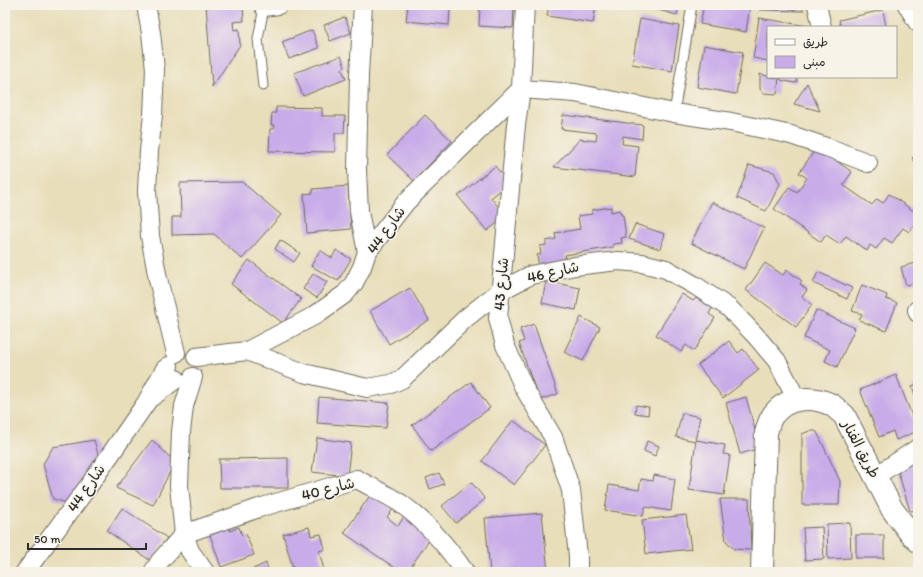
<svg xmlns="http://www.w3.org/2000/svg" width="923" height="577" viewBox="0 0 923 577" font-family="Itim,'Playpen Sans Arabic',sans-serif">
<rect width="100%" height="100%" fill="#f7f3e8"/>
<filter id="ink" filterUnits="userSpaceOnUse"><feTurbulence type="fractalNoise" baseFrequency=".025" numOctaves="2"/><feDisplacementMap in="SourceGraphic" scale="8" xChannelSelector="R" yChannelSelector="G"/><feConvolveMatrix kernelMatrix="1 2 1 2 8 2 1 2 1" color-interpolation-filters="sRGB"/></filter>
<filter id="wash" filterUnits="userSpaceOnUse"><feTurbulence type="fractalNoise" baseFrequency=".012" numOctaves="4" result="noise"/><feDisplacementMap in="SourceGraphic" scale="16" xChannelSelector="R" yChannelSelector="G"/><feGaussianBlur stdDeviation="0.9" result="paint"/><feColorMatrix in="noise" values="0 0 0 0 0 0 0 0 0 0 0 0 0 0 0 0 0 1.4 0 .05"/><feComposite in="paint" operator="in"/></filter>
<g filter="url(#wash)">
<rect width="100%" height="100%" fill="#e8deba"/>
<g id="blocks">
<g fill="#c8abe9">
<path d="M206 5H243L244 21 233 22 234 30 239 29 240 45 212 87Z"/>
<path d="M408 5H450L449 25 406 21Z"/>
<path d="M480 5H514L513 28 479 26Z"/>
<path d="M549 5H596L593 23 547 16Z"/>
<path d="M640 5H679L677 15Z"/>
<path d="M704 5H750L746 32 700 24Z"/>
<path d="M760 5H803V11L760 10Z"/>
<path d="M883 10 886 27H841L839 20Z"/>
<path d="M345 17 351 33 330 41 324 25Z"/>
<path d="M759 18 808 26 807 27H768V61L753 58Z"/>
<path d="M640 19 679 26 672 71 632 64Z"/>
<path d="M312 30 319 48 289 59 282 42Z"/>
<path d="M704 45 743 52 736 94 697 87Z"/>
<path d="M341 56 345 67 342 69 346 79 303 96 294 73Z"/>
<path d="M760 74 768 76V77L779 78 777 94 763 93 760 89Z"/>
<path d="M780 77H797V82L794 83 781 80Z"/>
<path d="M807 83 820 111 794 104Z"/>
<path d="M276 107 322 108V116H345L344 133H335V152L269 151 270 129H274L275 125H271L272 113H276Z"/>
<path d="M425 115 452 141 414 181 387 155Z"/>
<path d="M563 115 643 125 642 139 623 136 622 144 638 146 635 177 554 167 580 139 596 141 597 133 561 129Z"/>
<path d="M817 147 852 172 843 185 872 205 877 199 883 203 889 194 918 214V220L909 232 903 228 892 243 884 238 876 249 870 245 867 251 846 236 840 244 826 235 821 242 774 209 789 187 797 192 807 178 799 173Z"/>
<path d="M918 153V170L915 166 917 164 912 158Z"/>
<path d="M749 165 774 172 780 184 766 211 737 198Z"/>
<path d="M495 166 509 183 491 198 506 216 487 231 458 196Z"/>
<path d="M242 182 281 215 242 259 214 234 172 235V217H181L180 183Z"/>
<path d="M348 186 351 229 307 233 304 194 313 193V189Z"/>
<path d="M712 202 764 228 744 269 691 243Z"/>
<path d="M611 207V212L620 210 621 215H623L626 237 621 238 622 243 613 244V247L565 255 566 263 539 267 537 255 541 254 540 246 546 245V241L556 239 555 233 580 229 578 216 592 214V210Z"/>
<path d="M635 224 665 234 660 249 629 239Z"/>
<path d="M280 240 300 253 294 262 275 249Z"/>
<path d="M320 250 332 258 336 250 351 259 338 281 311 266Z"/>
<path d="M918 253V282L906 285 901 267 916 263 914 254Z"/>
<path d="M249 260 301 299 283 323 231 284Z"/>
<path d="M765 263 783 275 787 270 802 281 800 284 807 290 802 297 812 305 796 327 746 290Z"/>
<path d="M818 272 852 288 847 299 813 283Z"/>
<path d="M313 274 327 282 317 298 303 289Z"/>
<path d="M546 281 580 288 576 310 542 303Z"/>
<path d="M862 285 887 295 886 299 897 303 886 331 859 320 862 314 852 311Z"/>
<path d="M410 288 429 320 389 344 370 311Z"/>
<path d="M682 294 693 301 696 298 712 308 709 314 715 318 694 351 686 345 681 352 656 335Z"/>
<path d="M816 310 855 328 837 367 825 361 830 350 804 338Z"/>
<path d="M581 317 600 327 583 361 564 352Z"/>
<path d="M534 324 558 394 539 400 519 343 524 341 520 329Z"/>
<path d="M729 341 738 353 743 349 759 370 723 398 698 365Z"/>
<path d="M896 375 918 431 896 440 893 431 879 437 860 390Z"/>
<path d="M471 382 490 408 431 451 412 425Z"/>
<path d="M918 384V404L912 386Z"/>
<path d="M319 397 389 403 386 428 317 423Z"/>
<path d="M746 397 760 448 740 454 726 403Z"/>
<path d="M636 405 649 407 648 415 635 413Z"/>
<path d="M682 413 700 417 695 441 676 437Z"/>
<path d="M513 420 545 445 514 485 482 461Z"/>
<path d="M812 430 817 432 840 481 839 505H802V434Z"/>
<path d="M317 438 351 443 347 476 312 472Z"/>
<path d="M94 440 99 458 67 503 53 499 43 464 53 447Z"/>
<path d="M152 440 175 462 153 505 116 488Z"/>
<path d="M696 440 725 445 723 454 730 455 724 495 689 490Z"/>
<path d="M647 441 659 446 655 456 644 451Z"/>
<path d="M288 458V488H220L219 459Z"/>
<path d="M918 459V510L910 511 896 465Z"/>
<path d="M439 473 444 484 430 489 426 478Z"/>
<path d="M654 475 675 479 671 511 645 507 643 516 605 510 609 485 639 490 641 479 653 481Z"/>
<path d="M471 482 485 499 456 523 442 506Z"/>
<path d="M371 494 393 509 387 517 398 526 406 514 434 533 407 572H401L344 533Z"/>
<path d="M720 499H749L751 550 734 549 726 541Z"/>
<path d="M122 508 167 538 151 561 107 531Z"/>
<path d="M542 513 548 572H490L485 518Z"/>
<path d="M686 515 691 549 646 554 642 520Z"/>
<path d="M850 523 851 558 828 559 827 524Z"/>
<path d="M239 527 242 536 246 534 254 555 221 567 210 535 229 528 230 531Z"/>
<path d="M309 527 311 536 321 534 325 549 319 551 324 570 317 572H294L283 534Z"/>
<path d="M822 527 824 559 805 560 803 528Z"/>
<rect x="856" y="535" width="28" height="23"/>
<path d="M266 563 269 572H247Z"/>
</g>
</g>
</g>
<g filter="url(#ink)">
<use href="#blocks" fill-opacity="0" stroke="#6d6a5d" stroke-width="1"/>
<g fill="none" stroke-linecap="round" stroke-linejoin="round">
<g stroke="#6d6a5d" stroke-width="11">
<g id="service">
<path d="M263 86 258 39 264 7"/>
<path d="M674 113 692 5"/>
</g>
</g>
<g stroke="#6d6a5d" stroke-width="20">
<g id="minor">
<path d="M146 5 151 33 155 69 153 115 149 151 147 191 150 236 158 279 176 353"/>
<path d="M263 5 264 7 278 5"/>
<path d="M363 5 359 75 357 170 359 212 367 252"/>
<path d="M525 5 521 89 516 125 498 318 505 345 524 388 553 437 571 490 578 556V572"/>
<path d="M817 5 822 27"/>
<path d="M907 5 918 23"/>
<path d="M521 89 575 93 674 113 731 122 791 135 832 149 868 163"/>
<path d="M917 310 918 313"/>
<path d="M247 351 304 373 367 388 391 384 402 379 466 318 500 291 531 275 575 266 618 261 642 263 666 269 696 286 729 308 755 335 777 361 797 400"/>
<path d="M196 357 247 351 314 316 345 294 354 283 362 267 367 252 406 202 521 89"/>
<path d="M193 377 184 406 181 432 179 486 184 534 190 551 205 572"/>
<path d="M152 397 176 379"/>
<path d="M876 476 918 448"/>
<path d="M25 572 90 484 146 403 165 369 169 366"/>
<path d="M153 572 160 561 184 534 259 508 357 479C371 487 386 494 400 503 426 521 447 546 465 572"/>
</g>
</g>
<g stroke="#6d6a5d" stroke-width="24">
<path id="tertiary" d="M762 572 766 433C768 427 769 420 773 415 786 397 812 395 832 405 836 408 840 412 844 415L892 509 910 533 918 541"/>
</g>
<use href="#service" stroke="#fff" stroke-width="9"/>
<use href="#minor" stroke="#fff" stroke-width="18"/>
<use href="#tertiary" stroke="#fff" stroke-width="22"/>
</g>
</g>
<g text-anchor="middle" stroke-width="3" stroke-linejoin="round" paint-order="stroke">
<g font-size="15" fill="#2b2b2b" stroke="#f7f3e8">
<text transform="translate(386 230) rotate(-54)" y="5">شارع 44</text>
<text transform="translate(553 272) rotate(-13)" y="5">شارع 46</text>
<text transform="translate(501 284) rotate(-85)" y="5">شارع 43</text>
<text transform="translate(861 449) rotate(62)" y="5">طريق الفنار</text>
<text transform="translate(86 488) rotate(-55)" y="5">شارع 44</text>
<text transform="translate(328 489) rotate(-14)" y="5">شارع 40</text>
</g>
</g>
<rect width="923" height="577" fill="none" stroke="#f7f3e8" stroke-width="20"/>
<rect x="767" y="26" width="130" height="52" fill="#f7f3e8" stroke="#a5a39c"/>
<rect x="775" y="39" width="20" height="6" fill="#ffffff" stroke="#a5a39c"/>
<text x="803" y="46" font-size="12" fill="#2b2b2b">طريق</text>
<rect x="775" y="56" width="20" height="12" fill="#c8abe9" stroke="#a5a39c"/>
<text x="803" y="66" font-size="12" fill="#2b2b2b">مبنى</text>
<path d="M28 543v6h118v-6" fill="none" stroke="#2b2b2b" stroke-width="2"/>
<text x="34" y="543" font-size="12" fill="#2b2b2b" stroke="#f7f3e8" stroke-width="3" paint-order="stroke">50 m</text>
</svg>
